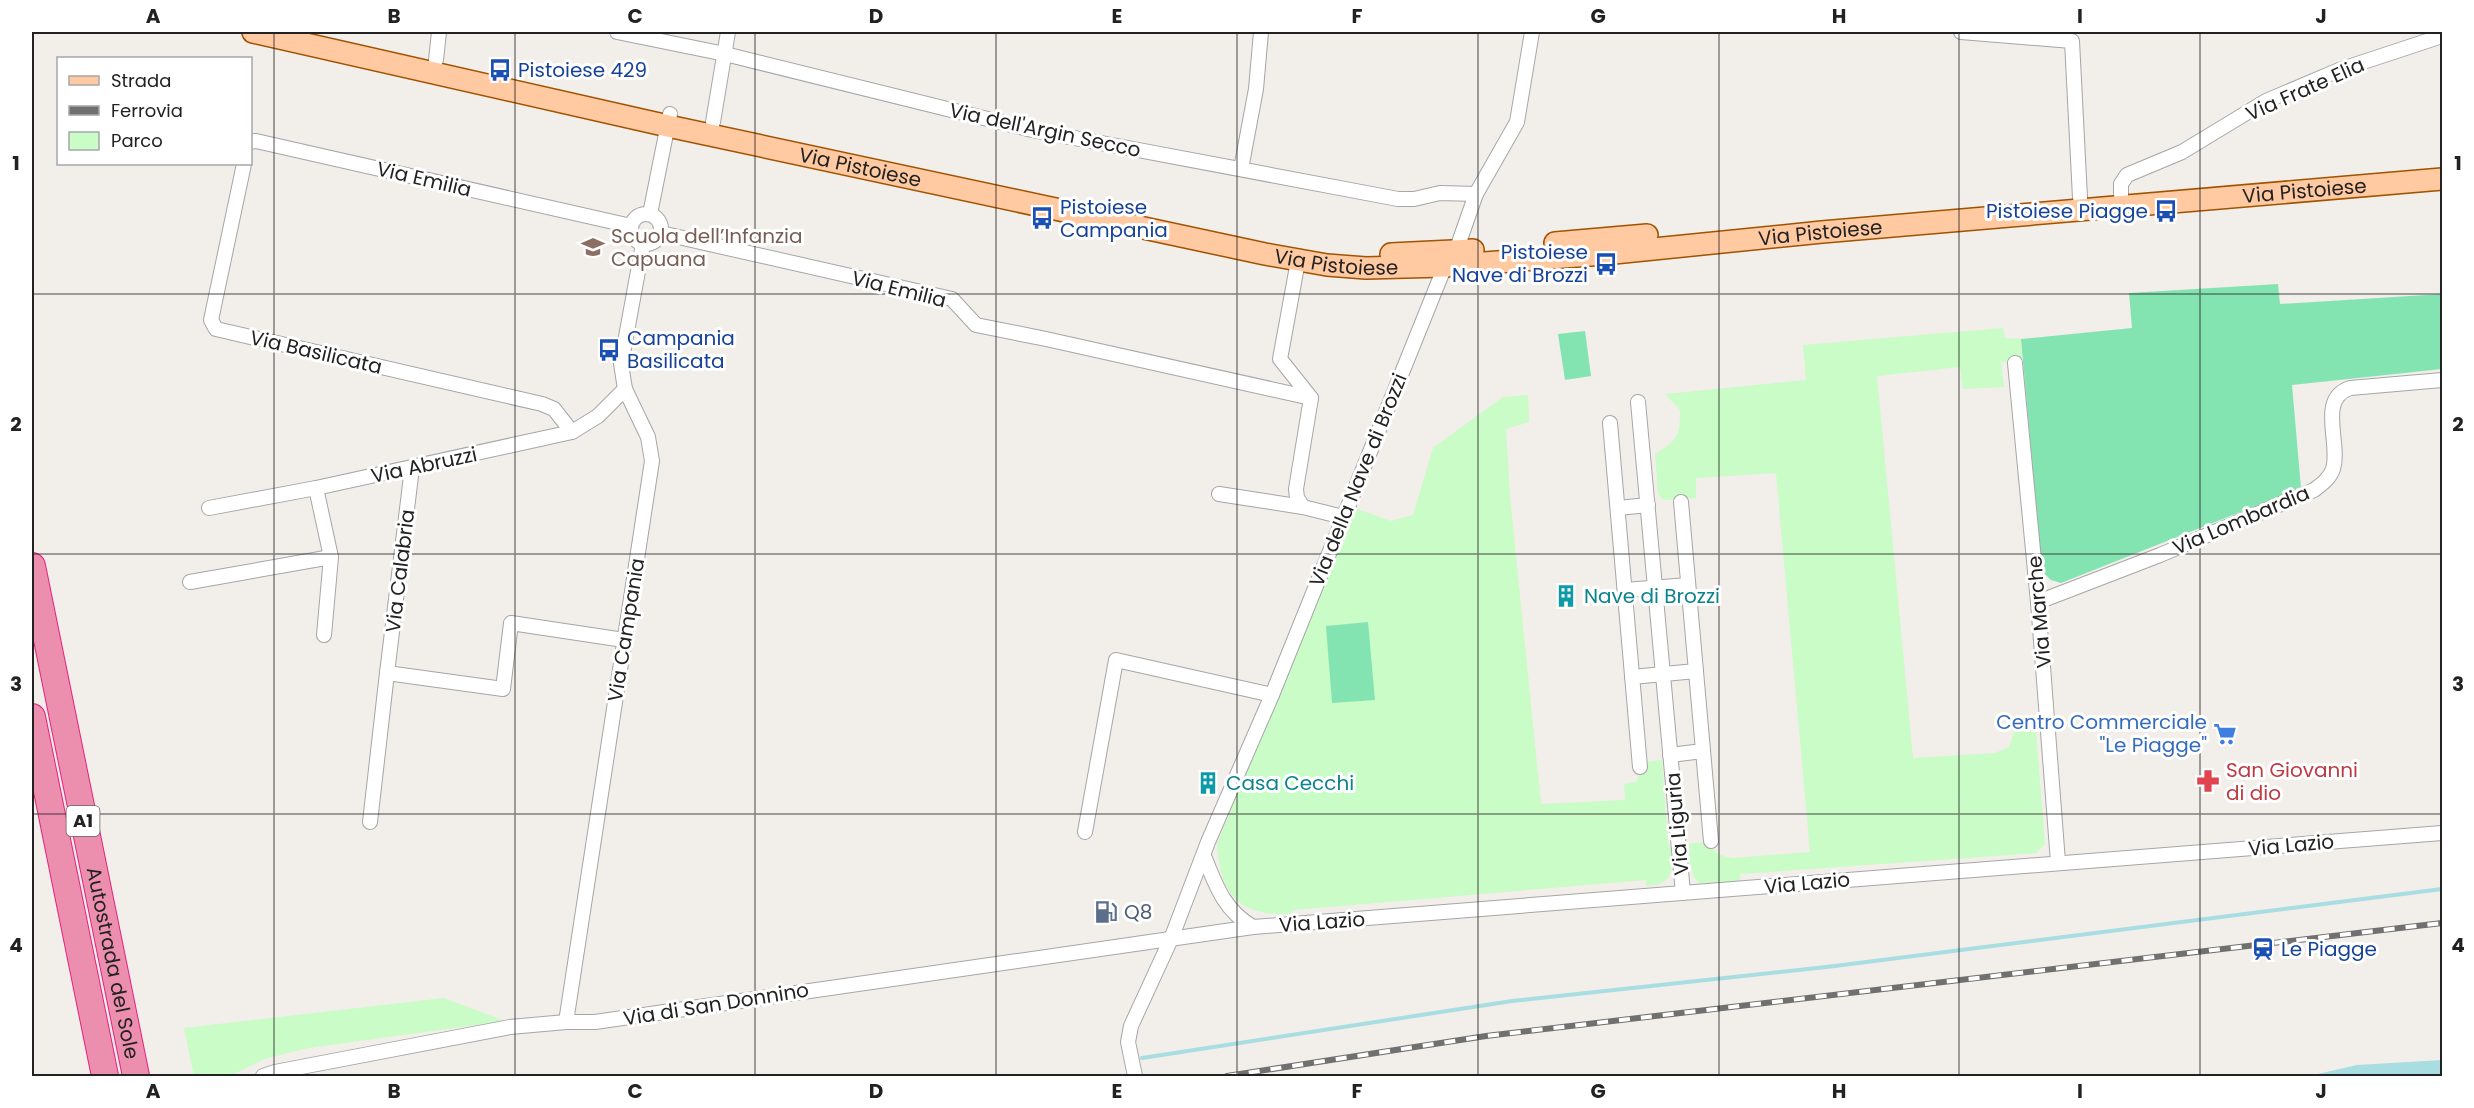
<svg xmlns="http://www.w3.org/2000/svg" width="2474" height="1108" viewBox="0 0 2474 1108" font-family="Poppins,sans-serif">
<rect width="100%" height="100%" fill="#f2eee9"/>
<g fill="#c9fcc6">
<path d="M2003 328 2005 338 2021 339 2022 361 2001 362 2004 387 1963 389 1960 367 1877 376 1913 758 1995 753 2009 747 2015 730H2036L2045 844 2036 853 1740 874V881L1699 883 1693 876 1691 864 1672 866C1670 882 1661 885 1646 886V880L1293 910 1290 914C1238 916 1220 893 1217 844L1354 508 1391 521 1413 515 1433 448 1503 397 1528 395 1529 422 1506 429 1510 496 1541 804 1625 800 1624 784 1636 782 1644 762 1662 760 1668 845 1709 842C1715 854 1720 856 1733 858L1810 852 1776 473 1696 478V498L1663 500 1658 493 1655 454C1678 440 1680 436 1680 410L1665 394 1806 380 1803 345Z"/>
<path d="M444 998 505 1021 308 1048 264 1059 230 1076H194L184 1028Z"/>
</g>
<g fill="#84e4b1">
<path d="M2278 284 2280 304 2442 294V369L2292 385 2301 488 2061 583 2051 580 2042 571 2021 339 2132 328 2129 293Z"/>
<path d="M1585 331 1591 376 1565 380 1558 334Z"/>
<path d="M1368 622 1375 700 1332 703 1326 626Z"/>
</g>
<path fill="#a8dde1" d="M2442 1060V1076H2309L2357 1065Z"/>
<g fill="none" stroke-linecap="round" stroke-linejoin="round">
<path stroke="#a8dde1" stroke-width="4" d="M1142 1058 1512 1001 1835 966 2442 889"/>
<g stroke="#a6a6a6" stroke-width="16">
<g id="minor">
<path d="M617 32 725 54 1032 130 1398 199H1414L1440 193 1476 194"/>
<path d="M1961 32 2072 41 2080 198"/>
<path d="M436 60 439 32"/>
<path d="M713 122 728 32"/>
<path d="M250 142 256 141 631 226"/>
<path d="M244 164 211 320 216 329 542 404 554 409 572 432"/>
<path d="M1241 169 1256 89 1261 32"/>
<path d="M2121 195V184L2127 175 2182 152 2266 101 2339 70 2442 36"/>
<path d="M650 214 670 114"/>
<circle cx="646" cy="229" r="15"/>
<path d="M661 233 952 299 976 325 1046 339 1311 398"/>
<path d="M1456 251 1476 194 1517 122 1532 32"/>
<path d="M1298 261 1280 359 1311 398 1296 489 1297 498 1303 507 1343 517"/>
<path d="M2015 363 2038 602 2058 862"/>
<path d="M1638 402 1683 893"/>
<path d="M1610 423 1640 767"/>
<path d="M412 468 387 673 503 689 511 623 624 640"/>
<path d="M316 488 331 557 324 635"/>
<path d="M1219 494 1303 507"/>
<path d="M1681 502 1711 841"/>
<path d="M209 508 316 488 572 432 598 416 625 389"/>
<path d="M1618 508 1648 505"/>
<path d="M190 582 331 557"/>
<path d="M1625 590 1688 585"/>
<path d="M2038 602 2160 555 2314 490C2322 484 2330 478 2333 469 2341 443 2317 399 2350 388L2442 380"/>
<path d="M1632 677 1696 671"/>
<path d="M1670 755 1703 751"/>
<path d="M370 822 387 673"/>
<path d="M1085 832 1116 660 1272 695"/>
<path d="M1204 856C1216 886 1224 910 1253 927"/>
<path d="M566 1022 652 461 648 437 625 389 621 364 643 244"/>
<path d="M263 1076 275 1072 510 1027 566 1022H595L1253 927 2442 833"/>
<path d="M1135 1076 1128 1042 1131 1026 1171 939 1208 842 1272 695 1445 266"/>
</g>
</g>
<g stroke="#a05300" stroke-width="24">
<g id="primary">
<path id="s1" d="M253 32 668 126 1265 254 1327 265 1366 268 1445 266 1604 254 1822 232 2442 179"/>
<path d="M1555 243 1647 235"/>
<path d="M1391 254 1473 250"/>
</g>
</g>
<g stroke="#e42281" stroke-width="28">
<g id="motorway">
<path id="s2" d="M32 566 136 1076"/>
<path d="M32 717 105 1076"/>
</g>
</g>
<use href="#minor" stroke="#fff" stroke-width="14"/>
<use href="#primary" stroke="#ffc9a1" stroke-width="21"/>
<use href="#motorway" stroke="#ec8ead" stroke-width="26"/>
<g stroke="#707070" stroke-width="6">
<path id="rail" d="M1227 1076 1486 1036 2442 923"/>
</g>
<use href="#rail" stroke="#fff" stroke-width="4" stroke-dasharray="11" stroke-linecap="butt"/>
</g>
<path fill="none" stroke="#222" stroke-width="1.5" stroke-opacity="0.55" d="M274 32V1076M515 32V1076M755 32V1076M996 32V1076M1237 32V1076M1478 32V1076M1719 32V1076M1959 32V1076M2200 32V1076M32 294H2442M32 554H2442M32 814H2442"/>
<defs>
<g id="bus-bare" transform="scale(1.8)"><path d="M-5-6H5V4H4V6H2V4H-2V6H-4V4H-5ZM-3.5-4V0h7V-4ZM-3.5 1.2v1.5H-2V1.2ZM2 1.2v1.5H3.5V1.2Z" fill="#1a4fb4" stroke="#fff" stroke-width="2.5" paint-order="stroke"/></g>
<g id="school-bare" transform="scale(1.8)"><path d="M0-5L7-2L0 1L-7-2ZM-4 1L0 2.5L4 1V4Q0 6-4 4Z" fill="#8d6e63" stroke="#fff" stroke-width="2.5" paint-order="stroke"/></g>
<g id="building-bare" transform="scale(1.8)"><path d="M-4-6H4V6H1V3H-1V6H-4ZM-2.5-4.3h1.7v1.8h-1.7ZM.8-4.3h1.7v1.8H.8ZM-2.5-1h1.7V.8h-1.7ZM.8-1h1.7V.8H.8Z" fill="#0f9aa8" stroke="#fff" stroke-width="2.5" paint-order="stroke"/></g>
<g id="supermarket-bare" transform="scale(1.8)"><path d="M-6-5.5h2.5l.6 2H6L4.5 2H-2.5L-4.4-4H-6ZM-1.5 3.2a1.3 1.3 0 1 0 .1 0ZM3 3.2a1.3 1.3 0 1 0 .1 0Z" fill="#3f7fe0" stroke="#fff" stroke-width="2.5" paint-order="stroke"/></g>
<g id="pharmacy-bare" transform="scale(1.8)"><path d="M-2-6h4v4h4v4h-4v4h-4v-4h-4v-4h4Z" fill="#e0444e" stroke="#fff" stroke-width="2.5" paint-order="stroke"/></g>
<g id="fuel-bare" transform="scale(1.8)"><path d="M-5.5-6h7V0h2V4h1.3V-2.5L3-4.5l.8-.8L6-3V5H2.5V1h-1V6h-7ZM-4.2-4.7v3.2H.2V-4.7Z" fill="#5c6f8a" stroke="#fff" stroke-width="2.5" paint-order="stroke"/></g>
<g id="station-bare" transform="scale(1.8)"><path d="M-3-6H3Q5-6 5-4V2Q5 4 3 4L4.5 6H3L1.5 4h-3L-3 6H-4.5L-3 4Q-5 4-5 2V-4Q-5-6-3-6ZM-3.5-4v3h7v-3ZM-3.5 1v1.5H-2V1ZM2 1v1.5H3.5V1Z" fill="#1a4fb4" stroke="#fff" stroke-width="2.5" paint-order="stroke"/></g>
</defs>
<g fill-rule="evenodd">
<use href="#bus-bare" x="500" y="70"/>
<use href="#bus-bare" x="2166" y="211"/>
<use href="#bus-bare" x="1042" y="218"/>
<use href="#school-bare" x="593" y="247"/>
<use href="#bus-bare" x="1606" y="264"/>
<use href="#bus-bare" x="609" y="350"/>
<use href="#building-bare" x="1566" y="596"/>
<use href="#supermarket-bare" x="2225" y="734"/>
<use href="#pharmacy-bare" x="2208" y="781"/>
<use href="#building-bare" x="1208" y="783"/>
<use href="#fuel-bare" x="1106" y="912"/>
<use href="#station-bare" x="2263" y="949"/>
</g>
<g text-anchor="middle" stroke-width="6" stroke-linejoin="round" paint-order="stroke">
<rect fill="#fff" stroke="#646464" stroke-width="1.5" x="66.5" y="806" width="33" height="30" rx="4.5"/>
<g font-size="18" font-weight="bold" fill="#222">
<text x="83" y="827">A1</text>
</g>
<g font-size="20" fill="#164399" stroke="#fff" text-anchor="start">
<text x="518" y="77">Pistoiese 429</text>
<text x="1060" y="214">Pistoiese<tspan x="1060" dy="23">Campania</tspan></text>
<text x="2148" y="218" text-anchor="end">Pistoiese Piagge</text>
<text x="1588" y="259" text-anchor="end">Pistoiese<tspan x="1588" dy="23">Nave di Brozzi</tspan></text>
<text x="627" y="345">Campania<tspan x="627" dy="23">Basilicata</tspan></text>
<text x="2281" y="956">Le Piagge</text>
</g>
<g font-size="20" fill="#222" stroke="#fff">
<text transform="translate(2305 89) rotate(-24)" y="7">Via Frate Elia</text>
<text transform="translate(1045 130) rotate(12)" y="7">Via dell'Argin Secco</text>
<text dy="7" stroke="none"><textPath href="#s1" startOffset="622">Via Pistoiese</textPath></text>
<text transform="translate(424 179) rotate(13)" y="7">Via Emilia</text>
<text dy="7" stroke="none"><textPath href="#s1" startOffset="2080">Via Pistoiese</textPath></text>
<text dy="7" stroke="none"><textPath href="#s1" startOffset="1594">Via Pistoiese</textPath></text>
<text dy="7" stroke="none"><textPath href="#s1" startOffset="1108">Via Pistoiese</textPath></text>
<text transform="translate(899 289) rotate(14)" y="7">Via Emilia</text>
<text transform="translate(316 352) rotate(13)" y="7">Via Basilicata</text>
<text transform="translate(424 465) rotate(-12)" y="7">Via Abruzzi</text>
<text transform="translate(1358 480) rotate(-68)" y="7">Via della Nave di Brozzi</text>
<text transform="translate(2241 520) rotate(-23)" y="7">Via Lombardia</text>
<text transform="translate(400 571) rotate(-83)" y="7">Via Calabria</text>
<text transform="translate(2039 612) rotate(-95)" y="7">Via Marche</text>
<text transform="translate(626 630) rotate(-81)" y="7">Via Campania</text>
<text transform="translate(1677 824) rotate(-95)" y="7">Via Liguria</text>
<text transform="translate(2291 845) rotate(-5)" y="7">Via Lazio</text>
<text transform="translate(1807 883) rotate(-5)" y="7">Via Lazio</text>
<text transform="translate(1322 922) rotate(-4)" y="7">Via Lazio</text>
<text dy="7" stroke="none"><textPath href="#s2" startOffset="405">Autostrada del Sole</textPath></text>
<text transform="translate(716 1004) rotate(-9)" y="7">Via di San Donnino</text>
</g>
<g font-size="20" fill="#785e54" stroke="#fff" text-anchor="start">
<text x="611" y="243">Scuola dell’Infanzia<tspan x="611" dy="23">Capuana</tspan></text>
</g>
<g font-size="20" fill="#0d838f" stroke="#fff" text-anchor="start">
<text x="1584" y="603">Nave di Brozzi</text>
<text x="1226" y="790">Casa Cecchi</text>
</g>
<g font-size="20" fill="#366cbe" stroke="#fff" text-anchor="end">
<text x="2207" y="729">Centro Commerciale<tspan x="2207" dy="23">"Le Piagge"</tspan></text>
</g>
<g font-size="20" fill="#be3a42" stroke="#fff" text-anchor="start">
<text x="2226" y="777">San Giovanni<tspan x="2226" dy="23">di dio</tspan></text>
</g>
<g font-size="20" fill="#4e5e75" stroke="#fff" text-anchor="start">
<text x="1124" y="919">Q8</text>
</g>
</g>
<rect width="2474" height="1108" fill="none" stroke="#ffffff" stroke-width="66"/>
<rect x="57" y="57" width="195" height="108" fill="#ffffff" stroke="#a7a7a7" stroke-width="1.5"/>
<rect x="69" y="76" width="30" height="9" fill="#ffc9a1" stroke="#a7a7a7" stroke-width="1.5"/>
<text x="111" y="87" font-size="18" fill="#222222">Strada</text>
<rect x="69" y="106" width="30" height="9" fill="#707070" stroke="#a7a7a7" stroke-width="1.5"/>
<text x="111" y="117" font-size="18" fill="#222222">Ferrovia</text>
<rect x="69" y="132" width="30" height="18" fill="#c9fcc6" stroke="#a7a7a7" stroke-width="1.5"/>
<text x="111" y="147" font-size="18" fill="#222222">Parco</text>
<rect x="33" y="33" width="2408" height="1042" fill="none" stroke="#222" stroke-width="2"/>
<g font-size="20" text-anchor="middle" font-weight="bold" fill="#222">
<text x="153" y="23">A</text>
<text x="394" y="23">B</text>
<text x="635" y="23">C</text>
<text x="876" y="23">D</text>
<text x="1117" y="23">E</text>
<text x="1357" y="23">F</text>
<text x="1598" y="23">G</text>
<text x="1839" y="23">H</text>
<text x="2080" y="23">I</text>
<text x="2321" y="23">J</text>
<text x="16" y="170">1</text>
<text x="2458" y="170">1</text>
<text x="16" y="431">2</text>
<text x="2458" y="431">2</text>
<text x="16" y="691">3</text>
<text x="2458" y="691">3</text>
<text x="16" y="952">4</text>
<text x="2458" y="952">4</text>
<text x="153" y="1098">A</text>
<text x="394" y="1098">B</text>
<text x="635" y="1098">C</text>
<text x="876" y="1098">D</text>
<text x="1117" y="1098">E</text>
<text x="1357" y="1098">F</text>
<text x="1598" y="1098">G</text>
<text x="1839" y="1098">H</text>
<text x="2080" y="1098">I</text>
<text x="2321" y="1098">J</text>
</g>
</svg>
